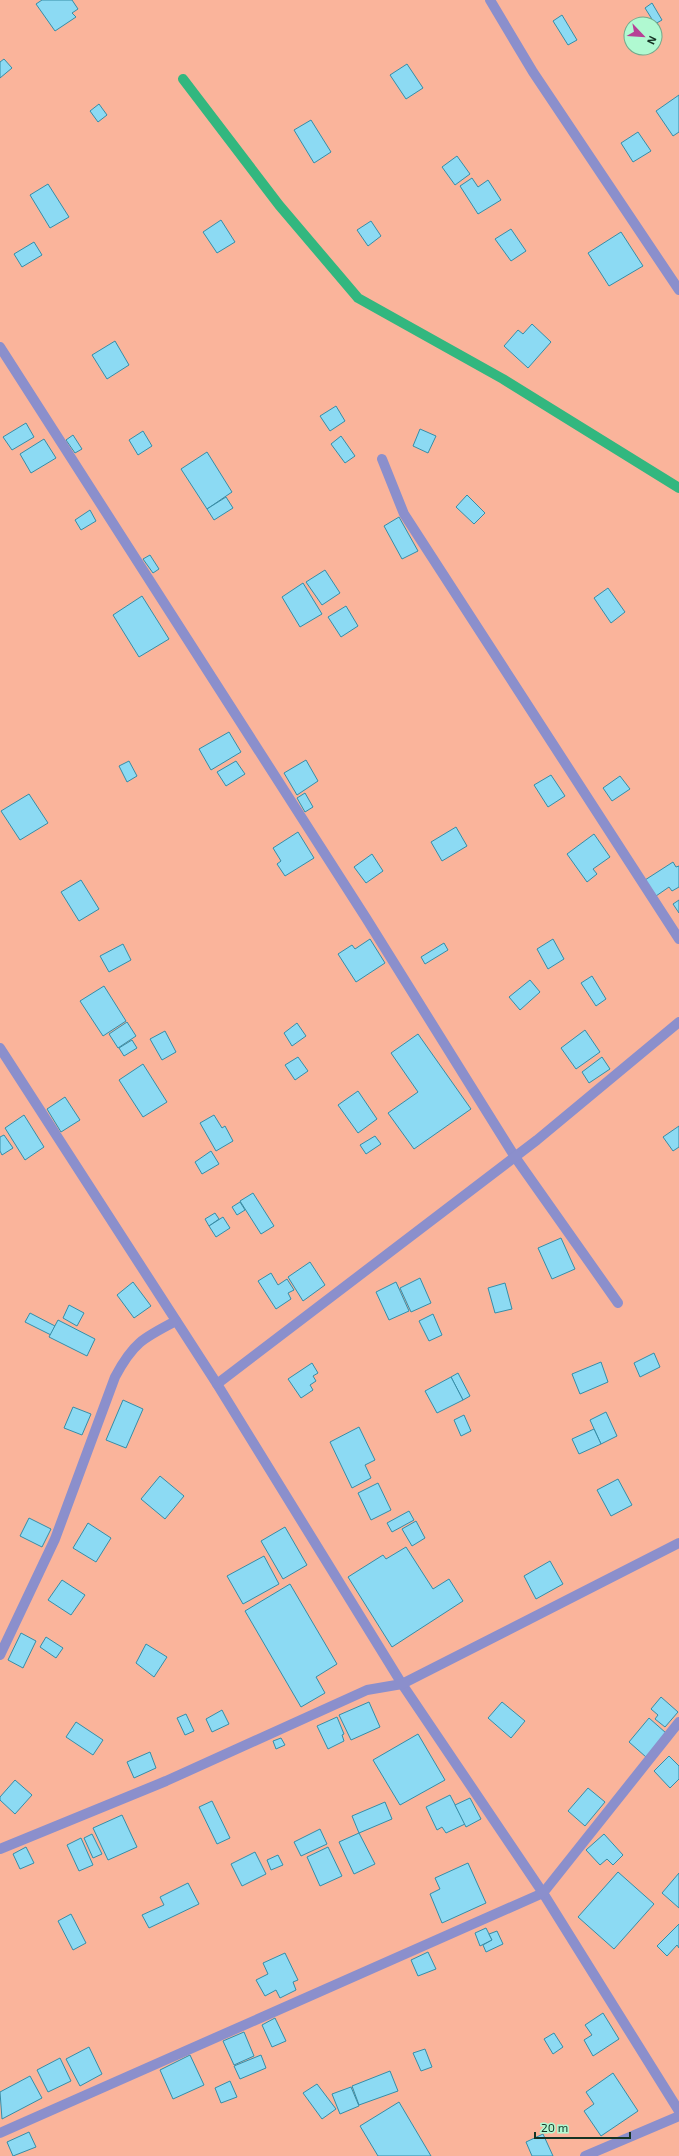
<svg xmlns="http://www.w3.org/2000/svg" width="679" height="2156" viewBox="0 0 679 2156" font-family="'Exo 2',sans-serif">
<rect width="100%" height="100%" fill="#b0f9d1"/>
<path fill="#fab49b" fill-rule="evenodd" d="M0 0H679V2156H0ZM631 24H655V48H631Z"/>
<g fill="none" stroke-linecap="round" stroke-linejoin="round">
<path stroke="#32b77f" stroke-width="10" d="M183 79 279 205 358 298 503 379 679 488"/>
</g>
<g fill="#8cdaf3" stroke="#368da7">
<path d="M42 0H72L78 9 72 13 76 17 55 31 36 4Z"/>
<path d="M652 3 662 20 655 24 645 8Z"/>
<path d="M562 15 577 40 568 45 553 21Z"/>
<path d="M4 59 12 68 0 78V62Z"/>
<path d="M407 64 423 88 406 99 390 75Z"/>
<path d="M679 95V132L673 136 656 111Z"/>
<path d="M99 104 107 115 98 122 90 111Z"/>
<path d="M311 120 331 152 314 163 294 130Z"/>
<path d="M638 132 651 151 633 162 621 143Z"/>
<path d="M457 156 470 174 455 185 442 167Z"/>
<path d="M472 178 478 187 488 180 501 200 478 214 460 186Z"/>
<path d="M48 184 69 217 50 228 30 195Z"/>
<path d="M221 220 235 242 217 253 203 232Z"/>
<path d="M371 221 381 236 368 246 357 230Z"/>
<path d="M511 229 526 251 511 261 495 239Z"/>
<path d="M621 232 643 266 609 286 588 253Z"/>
<path d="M34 242 42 255 22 267 14 254Z"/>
<path d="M532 324 551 342 528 368 504 346 518 330 523 334Z"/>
<path d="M115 341 129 365 107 379 92 355Z"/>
<path d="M336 406 345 421 330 431 320 416Z"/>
<path d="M26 423 34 437 12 450 3 437Z"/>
<path d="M420 429 436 436 428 453 413 446Z"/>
<path d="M143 431 152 446 138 455 129 440Z"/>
<path d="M73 435 82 449 75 453 66 440Z"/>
<path d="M341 436 355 456 345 463 331 444Z"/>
<path d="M44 439 56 458 31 473 20 454Z"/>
<path d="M207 452 232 492 207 509 181 469Z"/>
<path d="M467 495 485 513 474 524 456 507Z"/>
<path d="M226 497 233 508 214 520 207 509Z"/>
<path d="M90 510 96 521 81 530 75 520Z"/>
<path d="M399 517 418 551 402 559 384 526Z"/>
<path d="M150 555 159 569 153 573 143 559Z"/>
<path d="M325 570 340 593 322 605 306 582Z"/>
<path d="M303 583 322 614 300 627 282 597Z"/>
<path d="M608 588 625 612 611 623 594 598Z"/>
<path d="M142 596 169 639 139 657 113 615Z"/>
<path d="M346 606 358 626 341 637 328 617Z"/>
<path d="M229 732 241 752 211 770 199 749Z"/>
<path d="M306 760 318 781 297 795 284 773Z"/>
<path d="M129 761 137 776 127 782 119 766Z"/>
<path d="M236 761 245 774 226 786 217 772Z"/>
<path d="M551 775 565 796 548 807 534 785Z"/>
<path d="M620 776 630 789 612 801 603 788Z"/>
<path d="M305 793 313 807 305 812 297 798Z"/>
<path d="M29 794 48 823 20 840 1 811Z"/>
<path d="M456 827 467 846 442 861 431 842Z"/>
<path d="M298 832 314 858 285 876 277 864 281 861 273 848Z"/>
<path d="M594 834 610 857 593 869 597 874 587 882 567 854Z"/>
<path d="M372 854 383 871 366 883 354 867Z"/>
<path d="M673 862 676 867 679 866V887L672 891 669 887 656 896 645 880Z"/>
<path d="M81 880 99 909 79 921 61 892Z"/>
<path d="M679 900V913L673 904Z"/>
<path d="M370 939 385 963 356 982 338 954 352 945 355 949Z"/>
<path d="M553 939 564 959 548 969 537 949Z"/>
<path d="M444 943 448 950 425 964 421 957Z"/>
<path d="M123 944 131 960 109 972 100 956Z"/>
<path d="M592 976 606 999 596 1006 581 983Z"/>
<path d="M530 980 540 992 520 1010 509 997Z"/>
<path d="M104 986 126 1021 103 1036 80 1001Z"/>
<path d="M127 1022 136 1036 118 1048 109 1034Z"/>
<path d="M297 1023 306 1036 292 1046 284 1033Z"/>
<path d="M585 1030 600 1052 576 1069 561 1048Z"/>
<path d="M165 1031 176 1052 162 1060 150 1039Z"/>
<path d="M418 1034 471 1109 414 1149 388 1113 418 1092 391 1053Z"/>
<path d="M132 1040 137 1048 124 1056 119 1048Z"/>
<path d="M298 1057 308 1071 295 1080 285 1065Z"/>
<path d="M602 1057 610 1069 589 1083 582 1072Z"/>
<path d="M143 1064 167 1102 143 1117 119 1080Z"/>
<path d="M358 1091 377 1119 358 1133 338 1105Z"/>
<path d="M65 1097 80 1120 61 1132 47 1109Z"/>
<path d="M24 1115 44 1147 25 1160 5 1128Z"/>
<path d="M214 1115 222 1128 225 1126 233 1141 216 1151 200 1123Z"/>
<path d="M679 1126V1147L673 1151 663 1137Z"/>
<path d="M4 1135 13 1148 2 1155 0 1151V1137Z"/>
<path d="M375 1136 381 1144 366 1154 360 1145Z"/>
<path d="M211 1151 219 1164 202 1174 195 1162Z"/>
<path d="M253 1193 274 1226 261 1234 240 1201Z"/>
<path d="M240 1202 245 1210 237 1215 232 1207Z"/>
<path d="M215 1213 219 1219 209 1226 205 1219Z"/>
<path d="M223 1217 230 1228 216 1237 209 1226Z"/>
<path d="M561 1238 575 1269 552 1279 538 1248Z"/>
<path d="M310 1262 325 1285 303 1301 288 1277Z"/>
<path d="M271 1273 278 1285 287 1279 294 1290 288 1293 291 1299 276 1309 258 1281Z"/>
<path d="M420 1278 431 1303 411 1312 400 1288Z"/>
<path d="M133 1282 151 1306 134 1318 117 1295Z"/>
<path d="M396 1282 409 1311 389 1320 376 1292Z"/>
<path d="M505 1283 512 1309 495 1313 488 1288Z"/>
<path d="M69 1305 84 1313 77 1326 63 1318Z"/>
<path d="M30 1313 55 1326 51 1335 25 1322Z"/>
<path d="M433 1314 442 1335 429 1341 419 1321Z"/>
<path d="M58 1320 95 1339 87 1356 49 1337Z"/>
<path d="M654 1353 660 1367 640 1377 634 1363Z"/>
<path d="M601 1362 608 1382 580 1394 572 1374Z"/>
<path d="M312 1363 318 1373 313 1376 316 1381 310 1385 313 1390 301 1398 288 1379Z"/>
<path d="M458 1373 470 1396 463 1400 451 1377Z"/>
<path d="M451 1377 463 1400 437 1413 425 1391Z"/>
<path d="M123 1400 143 1409 126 1448 106 1440Z"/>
<path d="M73 1407 91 1414 82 1435 64 1428Z"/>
<path d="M606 1412 617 1436 601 1444 590 1420Z"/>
<path d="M464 1415 471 1431 461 1436 454 1420Z"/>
<path d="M359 1427 375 1460 365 1465 371 1478 352 1488 330 1442Z"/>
<path d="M594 1429 601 1444 579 1454 572 1439Z"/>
<path d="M160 1476 184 1496 165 1519 141 1499Z"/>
<path d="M618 1479 632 1505 611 1516 597 1490Z"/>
<path d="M378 1483 391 1510 371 1520 358 1493Z"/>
<path d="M409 1511 414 1520 392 1532 387 1523Z"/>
<path d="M29 1518 51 1529 42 1547 20 1536Z"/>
<path d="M416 1521 425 1538 412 1546 402 1529Z"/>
<path d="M88 1523 111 1538 96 1562 73 1548Z"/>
<path d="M285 1527 307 1565 283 1579 261 1541Z"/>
<path d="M406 1547 433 1589 449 1579 463 1601 392 1647 348 1577 383 1555 386 1559Z"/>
<path d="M264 1556 279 1584 243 1604 227 1576Z"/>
<path d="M550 1561 563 1584 536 1599 524 1576Z"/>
<path d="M62 1580 85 1595 71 1615 48 1600Z"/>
<path d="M290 1584 337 1664 316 1677 325 1693 301 1707 245 1611Z"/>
<path d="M21 1633 36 1641 23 1668 8 1660Z"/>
<path d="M46 1637 63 1648 56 1658 40 1647Z"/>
<path d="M146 1644 167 1657 154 1677 136 1663Z"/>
<path d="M661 1697 678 1712 665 1727 655 1719 658 1715 651 1709Z"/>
<path d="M369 1702 380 1727 351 1740 339 1715Z"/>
<path d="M502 1702 525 1721 511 1738 488 1718Z"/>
<path d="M222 1710 229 1724 212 1732 206 1719Z"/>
<path d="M186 1714 194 1731 185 1735 177 1718Z"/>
<path d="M337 1717 344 1734 342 1735 344 1741 328 1749 317 1726Z"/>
<path d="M649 1718 666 1733 646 1757 629 1742Z"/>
<path d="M76 1722 103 1740 93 1755 66 1737Z"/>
<path d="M418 1734 445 1780 400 1805 373 1760Z"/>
<path d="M281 1738 285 1745 276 1749 273 1741Z"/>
<path d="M150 1752 156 1768 134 1778 127 1762Z"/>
<path d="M669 1756 679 1766V1779L670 1788 654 1771Z"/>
<path d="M15 1780 32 1795 15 1814 0 1800V1797Z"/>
<path d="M588 1788 605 1802 585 1826 568 1811Z"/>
<path d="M450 1795 465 1824 446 1833 442 1827 437 1830 426 1807Z"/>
<path d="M470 1798 481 1819 466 1827 455 1805Z"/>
<path d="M212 1801 230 1838 217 1844 199 1807Z"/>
<path d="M385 1802 392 1819 359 1833 352 1816Z"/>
<path d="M122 1815 137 1847 108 1860 93 1828Z"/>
<path d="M320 1829 327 1844 301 1856 294 1842Z"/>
<path d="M359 1833 375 1864 354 1874 339 1842Z"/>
<path d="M92 1834 102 1854 93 1858 84 1838Z"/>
<path d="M604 1834 623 1855 613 1865 607 1859 600 1865 586 1850Z"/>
<path d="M81 1838 93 1865 79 1871 67 1845Z"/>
<path d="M26 1847 34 1863 20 1869 13 1854Z"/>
<path d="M328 1847 342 1876 320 1886 307 1857Z"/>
<path d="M255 1852 266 1874 242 1886 231 1864Z"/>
<path d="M278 1855 283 1865 271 1870 267 1860Z"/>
<path d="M468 1863 486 1903 442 1923 430 1894 440 1889 435 1878Z"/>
<path d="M618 1872 654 1904 614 1949 578 1917Z"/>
<path d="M679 1873V1908L662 1893Z"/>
<path d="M188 1883 199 1904 149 1928 142 1915 164 1905 160 1897Z"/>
<path d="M71 1914 86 1943 73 1950 58 1921Z"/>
<path d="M679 1924V1948L677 1945 667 1956 657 1946Z"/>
<path d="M486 1928 492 1940 480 1946 475 1933Z"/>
<path d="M497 1931 503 1944 486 1952 483 1945 492 1940 489 1934Z"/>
<path d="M428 1952 436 1969 418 1976 411 1960Z"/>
<path d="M285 1953 298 1980 293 1982 296 1990 280 1998 276 1990 265 1996 256 1980 268 1974 263 1963Z"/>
<path d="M603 2013 619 2039 593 2056 584 2040 592 2035 585 2025Z"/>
<path d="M275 2018 286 2041 272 2047 262 2025Z"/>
<path d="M244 2032 254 2056 234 2065 223 2041Z"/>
<path d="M554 2033 563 2047 553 2054 544 2039Z"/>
<path d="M89 2047 102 2074 80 2086 66 2059Z"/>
<path d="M425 2049 432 2067 421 2071 413 2053Z"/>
<path d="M190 2055 204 2085 173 2099 160 2070Z"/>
<path d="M261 2055 266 2068 240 2079 234 2066Z"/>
<path d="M60 2058 71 2081 48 2092 37 2070Z"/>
<path d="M390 2071 398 2091 359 2105 352 2086Z"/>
<path d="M613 2073 638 2111 601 2136 584 2111 594 2104 586 2092Z"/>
<path d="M30 2076 42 2098 2 2119 0 2092Z"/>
<path d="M230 2081 237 2097 221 2103 215 2088Z"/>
<path d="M317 2084 336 2109 322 2119 303 2093Z"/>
<path d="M351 2087 359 2106 340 2114 332 2094Z"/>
<path d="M399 2102 431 2156H378L360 2126Z"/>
<path d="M29 2132 36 2147 13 2156 7 2142Z"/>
<path d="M543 2134 553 2156H532L526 2142Z"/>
</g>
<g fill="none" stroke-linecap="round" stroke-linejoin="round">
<g stroke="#8b8fcc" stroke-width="10">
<path d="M490 0 533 72 679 290"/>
<path d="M0 347 366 918 515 1157 618 1303"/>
<path d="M382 459 404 514 679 939"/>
<path d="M0 1048 217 1384 402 1684 543 1893 679 2111"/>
<path d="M217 1384 537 1140 679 1022"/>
<path d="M0 1655 55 1539 115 1377C133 1343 143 1338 176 1321"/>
<path d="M0 1849 166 1781 367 1690 402 1684 679 1543"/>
<path d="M0 2133 543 1893 679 1722"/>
<path d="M585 2156 679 2116"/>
</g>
</g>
<g transform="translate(643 36) rotate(115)"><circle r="19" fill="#b0f9d1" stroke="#72aa8c"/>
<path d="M0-3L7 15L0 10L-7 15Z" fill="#b74096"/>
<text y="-6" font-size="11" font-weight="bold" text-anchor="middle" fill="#153324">N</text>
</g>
<path d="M535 2132v6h95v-6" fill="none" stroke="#153324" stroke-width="2"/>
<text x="541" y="2132" font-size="12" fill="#153324" stroke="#b0f9d1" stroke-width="3" paint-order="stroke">20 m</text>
</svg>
